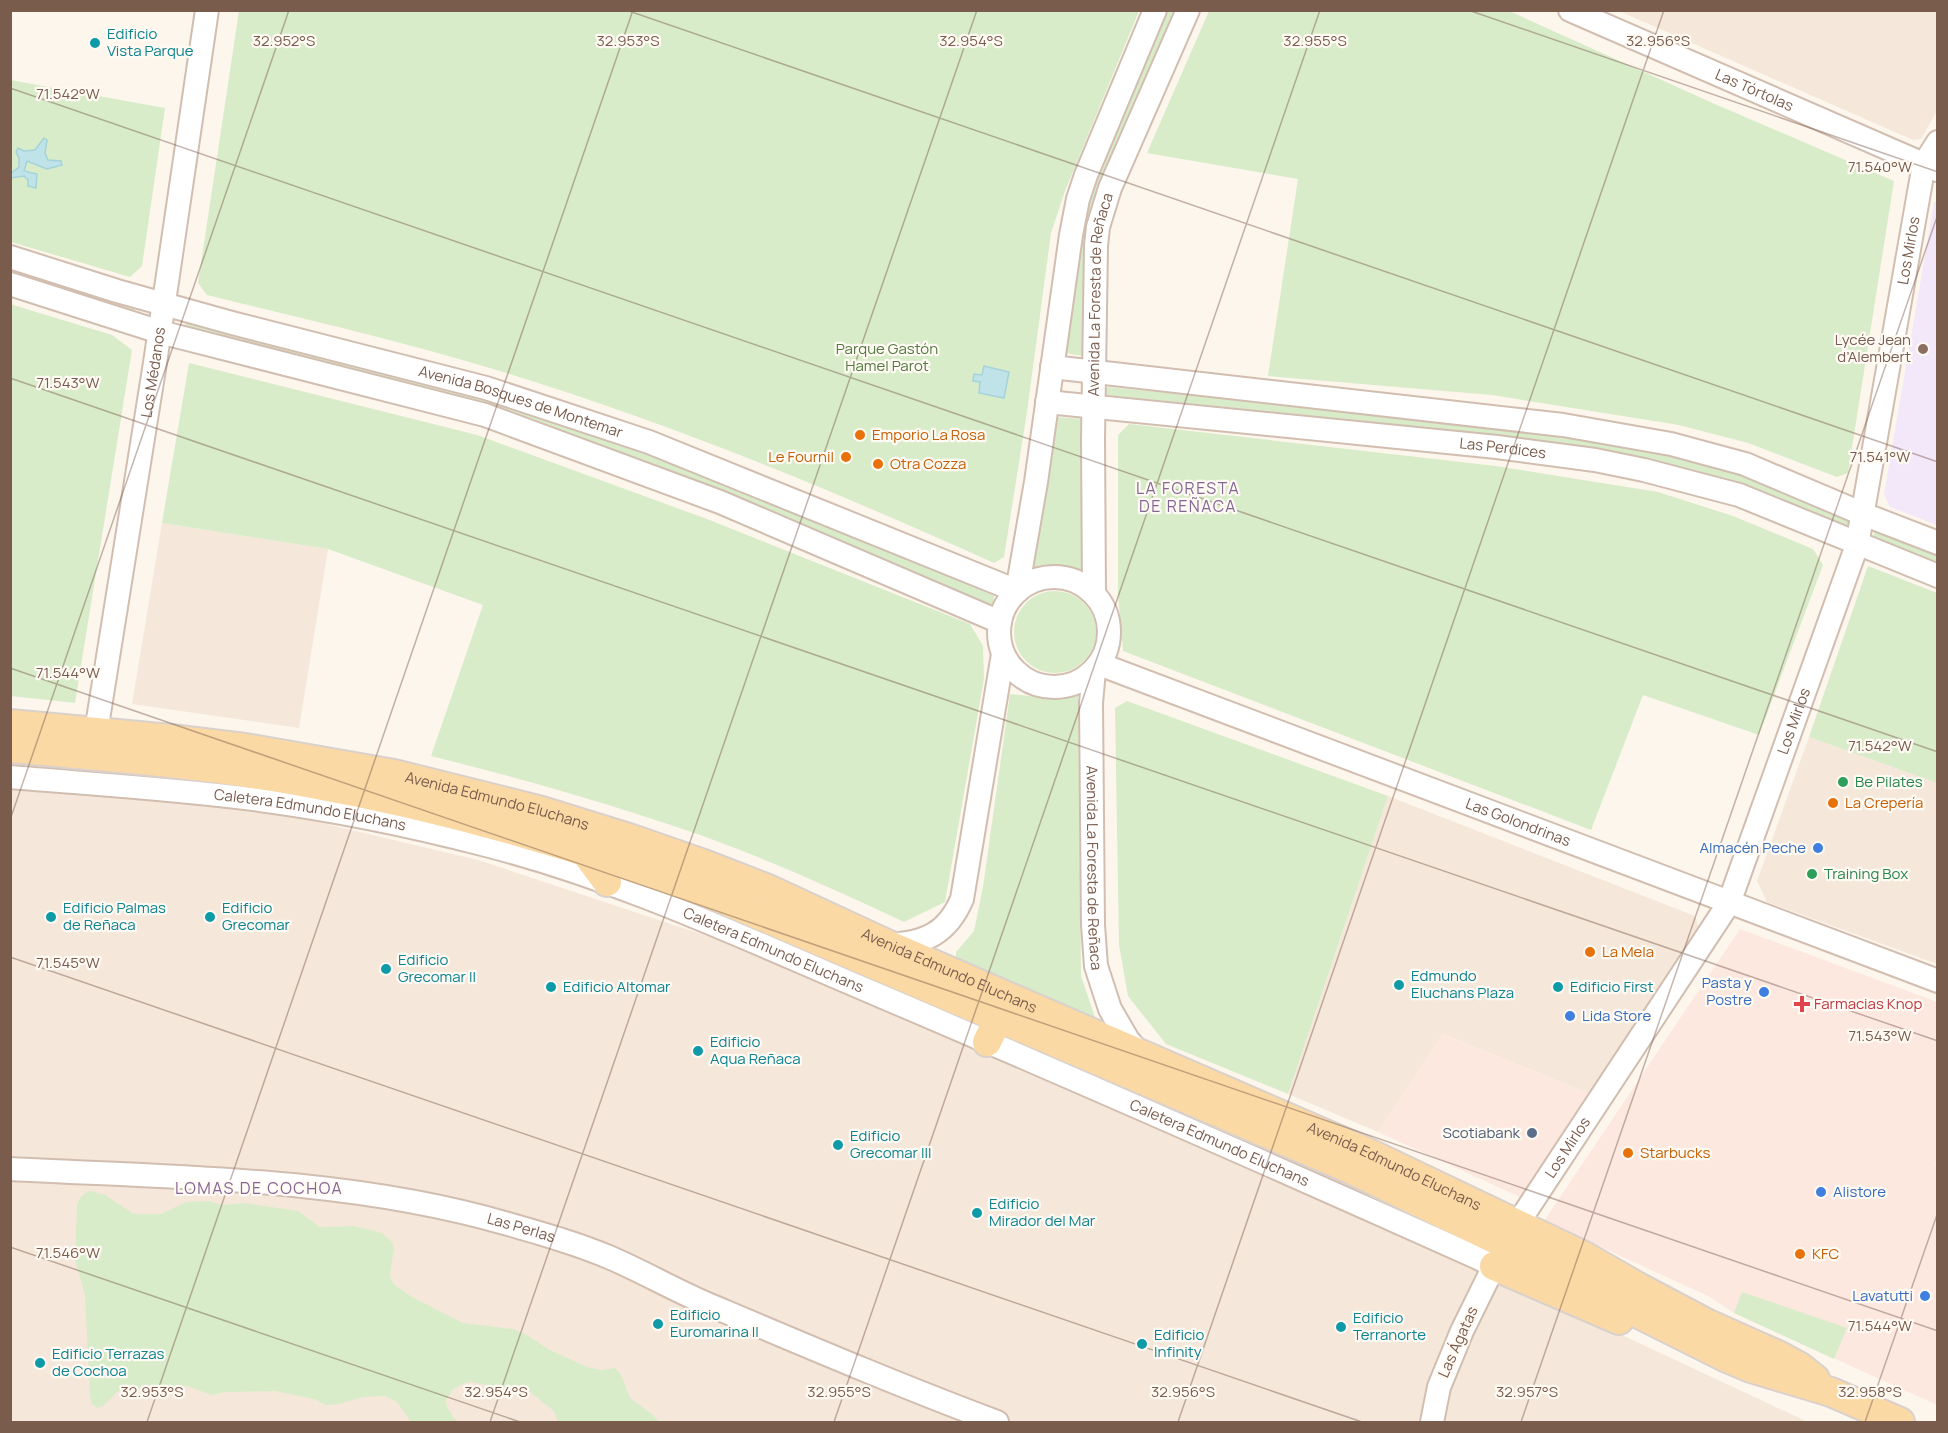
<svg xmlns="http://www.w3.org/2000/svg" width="1948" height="1433" viewBox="0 0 1948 1433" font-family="Manrope,sans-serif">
<rect width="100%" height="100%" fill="#fdf6ec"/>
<g fill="#f5e8da">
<path d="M1619 11H1937V111L1921 139 1913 140Z"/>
<path d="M162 523 328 549 299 728 132 704Z"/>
<path d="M1809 737 1937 783V964L1767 902 1757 881Z"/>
<path d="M10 788 267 810 478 860 731 944 1485 1271 1808 1422H11Z"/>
<path d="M1388 796 1695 916 1698 926 1590 1094 1443 1034 1378 1132 1288 1094Z"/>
</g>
<g fill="#fde8e0">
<path d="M1740 929 1937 1002 1938 1156 1935 1164 1938 1166 1937 1405 1734 1313 1708 1296 1544 1221Z"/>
<path d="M1443 1034 1590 1094 1520 1197 1378 1132Z"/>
</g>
<path fill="#f3e8fa" d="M1937 200V525L1890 507 1884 494 1934 203Z"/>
<g fill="#d8ecc9">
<path d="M1507 10 1708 101 1894 181 1848 473 1837 477 1748 443 1679 425 1492 395 1268 376 1298 179 1147 153 1209 11Z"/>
<path d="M239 11H1139L1065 191 1051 233 1027 412 1004 557 994 563C828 488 658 418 483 366 392 339 299 318 207 295L198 283Z"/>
<path d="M1166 11H1176L1108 169 1084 356 1064 353 1078 238 1105 149Z"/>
<path d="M10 80 165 108 142 266 130 277 11 242Z"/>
<path d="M11 266 135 306V313L11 275Z"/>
<path d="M10 304 112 335 132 350 75 703 11 696Z"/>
<path d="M187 321 450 386 612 439 844 531 994 596V603L989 606 845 542 609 448 504 412 184 327Z"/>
<path d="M189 363 477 435 707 519 970 624 983 646 984 679 945 902 904 922C838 891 772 861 703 836 614 805 523 779 431 756L483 605 328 549 162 523Z"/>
<path d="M1108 387 1514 428 1655 451 1697 461 1756 479 1847 518 1849 521 1847 527H1843L1752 488 1695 470 1580 448 1512 437 1108 395 1104 391Z"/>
<path d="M1053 417 1086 419 1084 574C1063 566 1053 563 1031 570Z"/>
<path d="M1129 424 1496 466 1658 492 1733 516 1813 549 1823 565 1759 735 1643 695 1591 830 1123 651 1118 595V435Z"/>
<path d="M1875 530 1937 553V564L1876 539 1873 537Z"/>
<path d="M1868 566 1937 593V783L1809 737Z"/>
<circle cx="1055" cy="632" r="41"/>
<path d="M1078 693 1081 976 1098 1026 956 965V952L974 931 983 887 1010 694 1049 698Z"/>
<path d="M1127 701 1388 796 1288 1094 1166 1044 1128 996 1119 945 1115 708Z"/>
<path d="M91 1191 105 1195 132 1213 139 1214H161L186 1202 209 1201 222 1205 244 1203 298 1211 320 1227 354 1226 382 1233 392 1242 394 1248 390 1274 391 1280 395 1285 412 1297 463 1323 513 1329 525 1334 548 1349 587 1367 601 1370 615 1368 620 1373 630 1398 652 1414 659 1422H558L554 1411 530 1392 508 1390 472 1382 465 1383 453 1389 446 1400 447 1407 457 1422H411L397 1402 385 1396 363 1397 339 1404 326 1405 314 1399 275 1391 225 1392 212 1395 187 1386 162 1391H149L130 1387 117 1392 103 1406 97 1408 92 1404 90 1396 85 1295 75 1260 77 1205C80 1197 83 1193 91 1191Z"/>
<path d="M1742 1292 1847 1328 1834 1359 1734 1313Z"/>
</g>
<g fill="#bfe3e8" stroke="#a5d3da" stroke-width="1.5">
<path d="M44 138 47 140 45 153 48 160 61 161 62 165 47 169 27 161 24 171 37 174 36 188 28 186V180L24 176 11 178V173L19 167V158L16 152 18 148 24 151 35 150Z"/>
<path d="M984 366 1009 372 1004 398 979 393 980 382 973 381 974 374 982 375Z"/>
</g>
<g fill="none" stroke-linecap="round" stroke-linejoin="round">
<g stroke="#d1beb0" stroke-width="26">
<g id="minor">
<path id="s1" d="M1570 10 1937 170"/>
<path id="s2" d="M10 257 117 291 232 323 486 388 649 442 1017 591 1036 482 1071 235 1078 199 1086 175 1155 10"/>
<path d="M10 284 160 332 485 415 720 502 1000 622"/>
<path d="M1052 367 1563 425 1671 444 1745 464 1863 514 1938 543"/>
<path id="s3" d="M1047 402 1497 447 1595 460 1644 470 1739 495 1938 576"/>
<circle cx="1054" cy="632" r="55"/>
<path id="s4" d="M1094 594 1093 439 1096 246 1098 227 1110 188 1188 10"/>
<path id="s5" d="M1099 664 1938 981"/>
<path id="s6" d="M1094 670 1091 703 1093 925 1096 966 1110 1009 1128 1040 1139 1053"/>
<path id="s7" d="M96 732 155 363 207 10"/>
<path id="s8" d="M10 777C93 784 177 789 260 800 335 810 409 825 482 844 624 880 750 941 883 997 1082 1082 1280 1169 1478 1258L1494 1266 1462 1331 1439 1387 1432 1422"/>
<path d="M889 945C925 943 947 934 962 899L1003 654"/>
<path id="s9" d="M10 1169C177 1178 347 1177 508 1224 543 1234 578 1244 611 1258 643 1272 673 1289 705 1303 802 1344 898 1385 997 1422"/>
<path id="s10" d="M1511 1237 1518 1223 1729 903 1857 545 1924 164 1938 142"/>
</g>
</g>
<g stroke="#dad1cd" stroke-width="32">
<g id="major">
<path id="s11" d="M10 724 171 739 245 748 394 774 542 811 632 839 701 863 768 889 889 945 1362 1150 1586 1257 1638 1287 1706 1323 1780 1356 1800 1367 1815 1379"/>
<path d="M10 748C111 757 212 765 312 784 452 809 587 849 721 899L1350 1169 1581 1281 1627 1308 1725 1357 1751 1368 1831 1392 1900 1422"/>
<path d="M581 847 607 882"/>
<path d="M987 1042 998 1019 1013 1007"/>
<path d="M1494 1266 1619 1320"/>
</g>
</g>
<use href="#minor" stroke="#fff" stroke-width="22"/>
<use href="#major" stroke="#fbd9a5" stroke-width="28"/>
</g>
<path fill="none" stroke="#7a5c4d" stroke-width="1.5" stroke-opacity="0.45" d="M626 10 1938 462M1468 10 1938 172M10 88 1938 752M10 378 1938 1041M10 668 1938 1331M10 820 289 10M10 957 1362 1422M10 1247 520 1422M147 1422 633 10M490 1422 977 10M834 1422 1320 10M1178 1422 1664 10M1521 1422 1938 214M1865 1422 1938 1212"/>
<g fill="#0f9aa8" stroke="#fffaf3" stroke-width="2">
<circle cx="95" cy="43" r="6"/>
<circle cx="51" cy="917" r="6"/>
<circle cx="210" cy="917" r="6"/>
<circle cx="386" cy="969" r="6"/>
<circle cx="1399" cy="985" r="6"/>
<circle cx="551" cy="987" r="6"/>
<circle cx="1558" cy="987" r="6"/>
<circle cx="698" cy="1051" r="6"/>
<circle cx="838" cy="1145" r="6"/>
<circle cx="977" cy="1213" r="6"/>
<circle cx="658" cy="1324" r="6"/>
<circle cx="1341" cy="1327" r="6"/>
<circle cx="1142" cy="1344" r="6"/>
<circle cx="40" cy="1363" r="6"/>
</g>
<circle fill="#8d6e63" stroke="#fffaf3" stroke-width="2" cx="1923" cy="349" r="6"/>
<g fill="#e8710a" stroke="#fffaf3" stroke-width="2">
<circle cx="860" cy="435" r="6"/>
<circle cx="846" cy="457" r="6"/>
<circle cx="878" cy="464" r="6"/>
<circle cx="1833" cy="803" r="6"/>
<circle cx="1590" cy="952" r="6"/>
<circle cx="1628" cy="1153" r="6"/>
<circle cx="1800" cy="1254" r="6"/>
</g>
<g fill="#2e9e5b" stroke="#fffaf3" stroke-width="2">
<circle cx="1843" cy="782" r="6"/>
<circle cx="1812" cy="874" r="6"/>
</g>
<g fill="#3f7fe0" stroke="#fffaf3" stroke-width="2">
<circle cx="1818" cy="848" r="6"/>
<circle cx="1764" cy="992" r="6"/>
<circle cx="1570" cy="1016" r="6"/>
<circle cx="1821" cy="1192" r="6"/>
<circle cx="1925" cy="1296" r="6"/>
</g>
<path fill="#e0444e" stroke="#fffaf3" stroke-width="2" d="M1799 995h6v6h6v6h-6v6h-6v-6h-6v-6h6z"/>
<circle fill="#5c6f8a" stroke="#fffaf3" stroke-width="2" cx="1532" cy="1133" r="6"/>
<g text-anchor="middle" stroke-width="4.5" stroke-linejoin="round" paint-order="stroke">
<g font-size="15" fill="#0d838f" stroke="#fffaf3" text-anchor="start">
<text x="107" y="39">Edificio<tspan x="107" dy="17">Vista Parque</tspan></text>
<text x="63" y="913">Edificio Palmas<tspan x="63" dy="17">de Reñaca</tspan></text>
<text x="222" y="913">Edificio<tspan x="222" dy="17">Grecomar</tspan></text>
<text x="398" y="965">Edificio<tspan x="398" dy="17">Grecomar II</tspan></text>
<text x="1411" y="981">Edmundo<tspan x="1411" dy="17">Eluchans Plaza</tspan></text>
<text x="563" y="992">Edificio Altomar</text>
<text x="1570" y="992">Edificio First</text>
<text x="710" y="1047">Edificio<tspan x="710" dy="17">Aqua Reñaca</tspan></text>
<text x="850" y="1141">Edificio<tspan x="850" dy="17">Grecomar III</tspan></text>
<text x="989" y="1209">Edificio<tspan x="989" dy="17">Mirador del Mar</tspan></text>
<text x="670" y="1320">Edificio<tspan x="670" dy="17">Euromarina II</tspan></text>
<text x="1353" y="1323">Edificio<tspan x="1353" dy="17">Terranorte</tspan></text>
<text x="1154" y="1340">Edificio<tspan x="1154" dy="17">Infinity</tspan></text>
<text x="52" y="1359">Edificio Terrazas<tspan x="52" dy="17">de Cochoa</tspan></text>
</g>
<g font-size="15" fill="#7a5c4d" stroke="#fffaf3">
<text dy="5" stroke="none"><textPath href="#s1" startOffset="201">Las Tórtolas</textPath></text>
<text dy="5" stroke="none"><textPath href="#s10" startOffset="1078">Los Mirlos</textPath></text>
<text dy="5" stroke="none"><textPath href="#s4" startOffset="300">Avenida La Foresta de Reñaca</textPath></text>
<text dy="5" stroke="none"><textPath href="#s7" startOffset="364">Los Médanos</textPath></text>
<text dy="5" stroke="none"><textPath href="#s2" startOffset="531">Avenida Bosques de Montemar</textPath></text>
<text dy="5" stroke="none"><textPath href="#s3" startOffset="458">Las Perdices</textPath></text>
<text dy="5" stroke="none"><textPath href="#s10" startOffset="592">Los Mirlos</textPath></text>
<text dy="5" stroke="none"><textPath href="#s11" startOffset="494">Avenida Edmundo Eluchans</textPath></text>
<text dy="5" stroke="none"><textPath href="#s8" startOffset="302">Caletera Edmundo Eluchans</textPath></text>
<text dy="5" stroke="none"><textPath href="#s5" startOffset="448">Las Golondrinas</textPath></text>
<text dy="5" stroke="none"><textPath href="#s6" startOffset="198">Avenida La Foresta de Reñaca</textPath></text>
<text dy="5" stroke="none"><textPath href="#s8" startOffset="788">Caletera Edmundo Eluchans</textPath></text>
<text dy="5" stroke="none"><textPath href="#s11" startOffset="978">Avenida Edmundo Eluchans</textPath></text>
<text dy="5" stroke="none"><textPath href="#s8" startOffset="1274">Caletera Edmundo Eluchans</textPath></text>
<text dy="5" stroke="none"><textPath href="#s10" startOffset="106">Los Mirlos</textPath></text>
<text dy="5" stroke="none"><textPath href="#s11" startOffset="1464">Avenida Edmundo Eluchans</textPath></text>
<text dy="5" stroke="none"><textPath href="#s9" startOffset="516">Las Perlas</textPath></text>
<text transform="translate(1458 1342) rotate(-66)" y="5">Las Ágatas</text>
</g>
<g font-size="15" fill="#785e54" stroke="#fffaf3" text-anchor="end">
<text x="1911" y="345">Lycée Jean<tspan x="1911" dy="17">d’Alembert</tspan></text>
</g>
<g font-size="15" fill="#537a41" stroke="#fffaf3">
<text x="887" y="354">Parque Gastón<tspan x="887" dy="17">Hamel Parot</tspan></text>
</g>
<g font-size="15" fill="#c56008" stroke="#fffaf3" text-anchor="start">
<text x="872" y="440">Emporio La Rosa</text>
<text x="834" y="462" text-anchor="end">Le Fournil</text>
<text x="890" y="469">Otra Cozza</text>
<text x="1845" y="808">La Crepería</text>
<text x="1602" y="957">La Mela</text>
<text x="1640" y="1158">Starbucks</text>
<text x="1812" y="1259">KFC</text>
</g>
<g font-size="15" fill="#27864d" stroke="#fffaf3" text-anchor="start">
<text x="1855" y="787">Be Pilates</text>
<text x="1824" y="879">Training Box</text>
</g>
<g font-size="15" fill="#366cbe" stroke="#fffaf3" text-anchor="end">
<text x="1806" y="853">Almacén Peche</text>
<text x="1752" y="988">Pasta y<tspan x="1752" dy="17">Postre</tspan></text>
<text x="1582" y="1021" text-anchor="start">Lida Store</text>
<text x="1833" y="1197" text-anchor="start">Alistore</text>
<text x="1913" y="1301">Lavatutti</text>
</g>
<g font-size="15" fill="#be3a42" stroke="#fffaf3" text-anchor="start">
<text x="1814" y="1009">Farmacias Knop</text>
</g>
<g font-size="15" fill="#4e5e75" stroke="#fffaf3" text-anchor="end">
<text x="1520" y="1138">Scotiabank</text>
</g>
<g font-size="16" letter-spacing="1.5" fill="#846695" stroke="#fffaf3">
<text x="1188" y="494">LA FORESTA<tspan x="1188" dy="18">DE REÑACA</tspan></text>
<text x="259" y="1194">LOMAS DE COCHOA</text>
</g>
</g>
<g font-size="15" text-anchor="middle" fill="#7a5c4d" stroke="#fffaf3" stroke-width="4.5" stroke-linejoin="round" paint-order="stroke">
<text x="284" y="46">32.952°S</text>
<text x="628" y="46">32.953°S</text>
<text x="971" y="46">32.954°S</text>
<text x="1315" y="46">32.955°S</text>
<text x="1658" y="46">32.956°S</text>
<text x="68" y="99">71.542°W</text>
<text x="1880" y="172">71.540°W</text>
<text x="68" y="388">71.543°W</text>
<text x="1880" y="462">71.541°W</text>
<text x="68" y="678">71.544°W</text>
<text x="1880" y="751">71.542°W</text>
<text x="68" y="968">71.545°W</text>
<text x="1880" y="1041">71.543°W</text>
<text x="68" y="1258">71.546°W</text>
<text x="1880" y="1331">71.544°W</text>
<text x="152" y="1397">32.953°S</text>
<text x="496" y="1397">32.954°S</text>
<text x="839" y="1397">32.955°S</text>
<text x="1183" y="1397">32.956°S</text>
<text x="1527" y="1397">32.957°S</text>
<text x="1870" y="1397">32.958°S</text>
</g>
<rect width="1948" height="1433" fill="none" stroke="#7a5c4d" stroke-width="24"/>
</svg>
